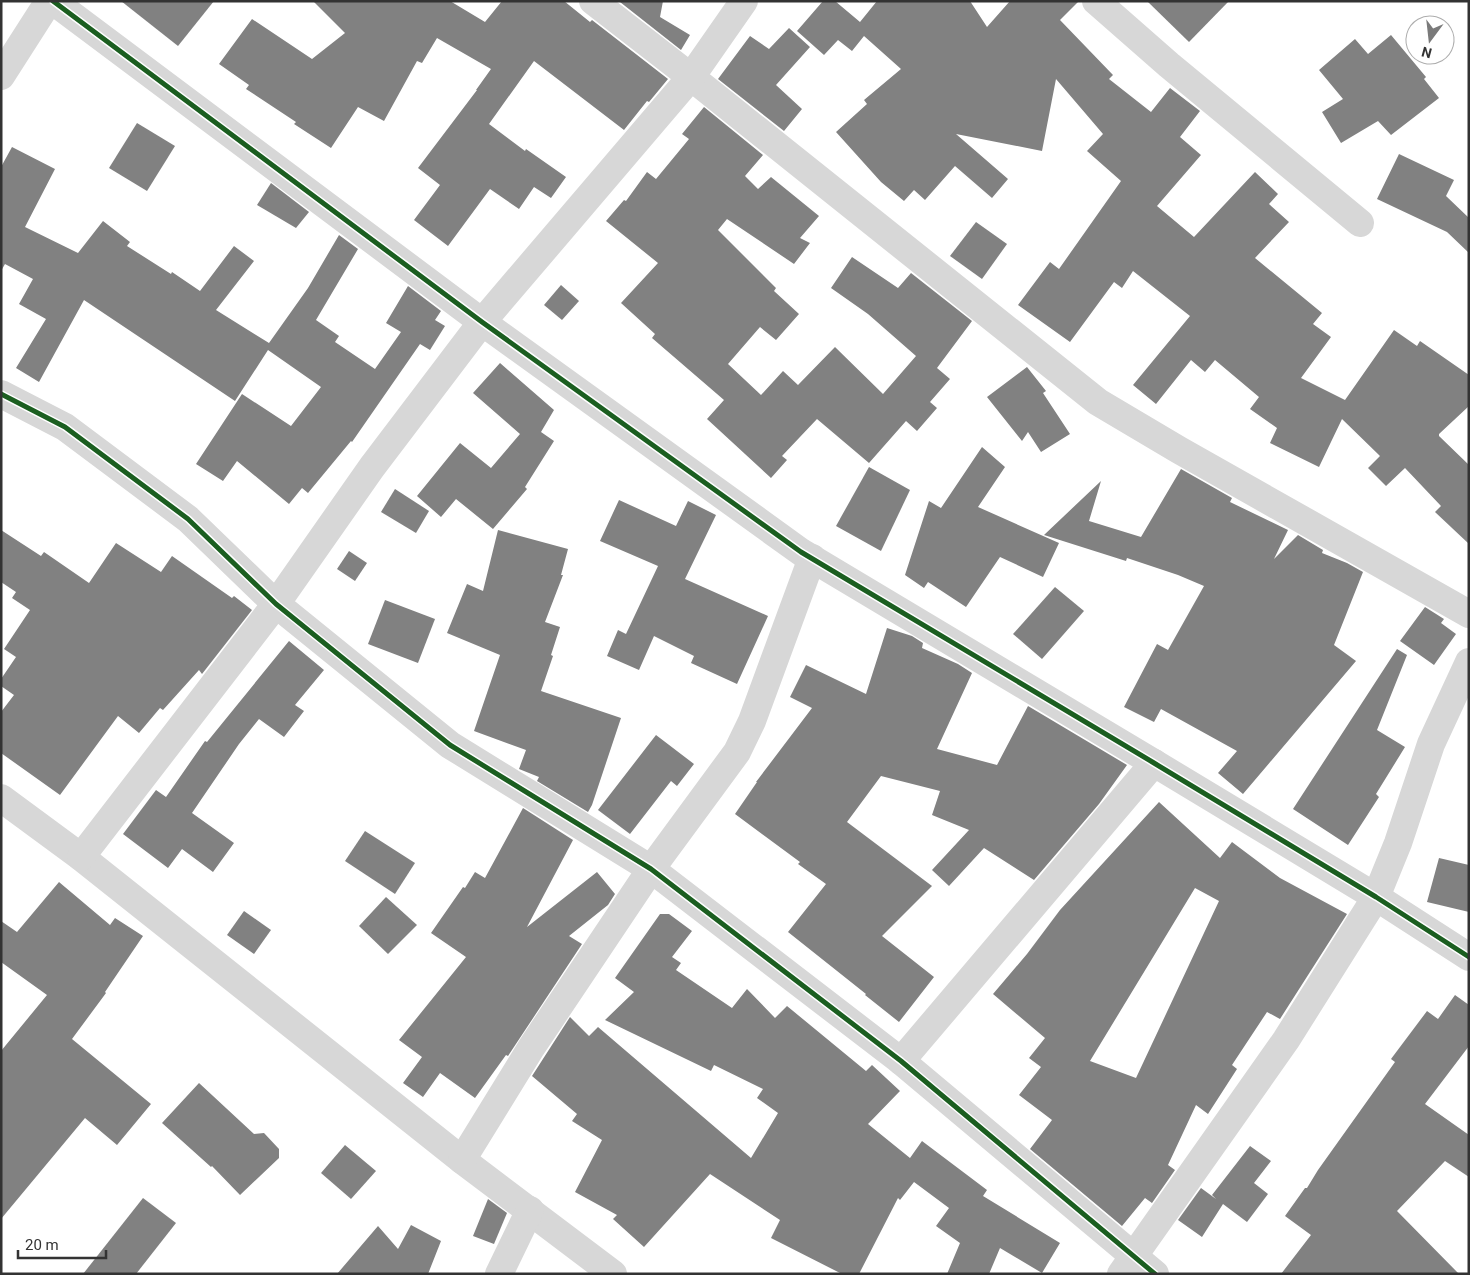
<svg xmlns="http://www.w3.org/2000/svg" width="1470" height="1275" viewBox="0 0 1470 1275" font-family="Roboto,sans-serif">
<rect width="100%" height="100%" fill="#fff"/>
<g fill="#818181" fill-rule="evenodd">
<path d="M121 1H214L178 46Z"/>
<path d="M313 1H450L485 22 502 1H564L590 22 592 20 668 79 649 102 647 101 624 130 534 61 489 124 525 151 526 149 566 177 551 198 534 187 519 209 490 189 448 246 414 220 440 185 418 168 477 90H476L491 69 437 38 422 63 417 61 384 121 358 107 331 148 294 124 296 122 246 89 249 85 219 64 252 19 312 59 345 33Z"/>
<path d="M621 1H663L660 17 690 35 681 50 620 2Z"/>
<path d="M823 1H835L860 22 877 1H970L987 27 1010 1H1079L1060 20 1113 75 1109 79 1151 112 1170 88 1200 111 1180 137 1201 155 1157 206 1194 237 1255 172 1278 194 1269 204 1289 222 1255 258 1322 313 1313 324 1331 337 1301 378 1345 400 1394 330 1417 346 1420 341 1469 375V406L1439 434V436L1469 465V544L1435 512 1441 506 1405 468 1386 486 1368 468 1380 456 1342 419 1319 467 1270 443 1277 428 1250 409 1259 397 1215 360 1205 372 1191 360 1156 404 1133 385 1190 316 1133 271 1122 288 1114 282 1070 342 1018 305 1050 262 1059 269 1121 181 1087 151 1103 134 1056 79 1042 151 956 134 1008 179 992 198 955 166 925 200 914 190 904 201 881 182 836 132 867 104 864 100 901 69 864 36 852 51 838 40 824 55 797 31Z"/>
<path d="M1147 1H1229L1189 42Z"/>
<path d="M789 28 810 47 776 85 802 109 784 131 718 79 750 36 769 49Z"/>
<path d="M1391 35 1426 77 1424 79 1439 98 1391 135 1378 121 1341 143 1322 112 1343 99 1319 70 1355 39 1368 54Z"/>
<path d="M704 107 763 155 745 176 758 189 771 177 819 216 800 238 810 243 794 264 727 219 718 230 776 288 774 291 799 314 776 340 760 327 728 364 761 395 783 371 798 385 835 347 883 394 916 356 868 314 831 288 852 257 898 288 911 273 972 321 937 368 950 379 930 402 937 408 917 431 906 421 869 463 817 419 782 456 787 460 771 478 707 419 724 400 652 338 655 334 621 303 658 263 606 221 624 200 626 201 647 172 656 179 689 139 682 134Z"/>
<path d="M137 123 175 146 147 191 109 168Z"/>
<path d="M12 147 55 169 25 227 78 253 103 221 130 242 127 246 171 274 172 272 200 291 234 246 254 261 216 310 269 343 308 288 339 235 358 249 316 320 339 336 335 342 375 369 401 332 386 323 408 286 441 311 435 320 445 326 430 350 420 344 352 442 351 441 308 493 302 488 289 504 237 461 223 481 196 464 242 394 291 426 321 387 268 350 235 401 84 300 39 382 16 368 46 319 19 304 33 279 5 264 1 271V167Z"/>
<path d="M1399 154 1454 180 1446 196 1469 218V253L1447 232 1377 199Z"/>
<path d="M271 183 309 212 296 228 257 205Z"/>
<path d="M976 222 1007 244 982 279 950 256Z"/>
<path d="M561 285 579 301 562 320 544 305Z"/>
<path d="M500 363 554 410 541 432 554 441 525 487 527 489 493 529 456 499 441 517 417 496 460 443 491 468 520 434 473 393Z"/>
<path d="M1027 367 1046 391 1043 393 1070 434 1041 452 1028 432 1022 441 987 397Z"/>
<path d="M982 447 1005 467 978 507 1059 543 1043 577 1000 557 966 607 928 582 924 588 905 575 929 501 941 508Z"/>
<path d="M869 467 910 490 881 551 836 526Z"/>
<path d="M1181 469 1232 498 1230 502 1288 530 1274 559 1298 535 1323 550 1322 553 1347 563 1363 572 1334 645 1356 661 1243 794 1218 773 1237 751 1161 709 1154 722 1124 707 1157 644 1168 650 1204 586 1178 575 1127 558 1126 561 1044 535 1101 481 1089 521 1141 537Z"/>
<path d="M395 489 429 511 416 533 381 512Z"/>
<path d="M619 500 676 526 688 501 716 515 685 579 768 616 737 684 691 663 694 656 654 636 639 670 607 656 618 630 626 634 658 566 600 541Z"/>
<path d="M1 530 41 556 44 552 89 583 116 543 161 572 172 556 232 598 234 596 252 610 202 674 199 670 163 710 160 708 139 733 118 716 60 795 1 753V712L14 695 1 686V679L16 657 4 649 30 610 12 598 16 592 1 582Z"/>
<path d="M498 530 568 549 561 575H563L545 622 560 627 551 655 553 656 541 691 621 718 592 805 588 812 537 781 539 777 519 769 526 750 474 731 500 655 447 633 467 584 483 591Z"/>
<path d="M349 551 367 563 355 581 337 569Z"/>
<path d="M1055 587 1084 611 1042 659 1013 634Z"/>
<path d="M385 600 435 619 418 663 368 644Z"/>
<path d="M1425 607 1444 619 1441 623 1456 634 1434 665 1400 641Z"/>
<path d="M887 628 912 636 923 643 922 648 958 664 972 673 937 749 997 765 1028 706 1127 765 1099 804 1034 880 984 848 949 886 932 870 969 830 932 815 940 791 881 776 847 822 932 886 882 936 934 977 899 1022 865 995 866 994 788 932 826 884 798 864 800 862 735 814 757 782H756L812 708 790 697 806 665 866 694Z"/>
<path d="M289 641 324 670 295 705 304 711 284 737 259 719 239 744 192 813 234 843 213 872 182 849 168 868 123 834 156 790 166 797 205 741 207 742Z"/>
<path d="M1397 649 1407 655 1377 730 1405 747 1376 794 1379 797 1348 845 1293 809Z"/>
<path d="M656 735 694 764 677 786 671 781 630 834 598 810Z"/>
<path d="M1159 802 1220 858 1232 842 1280 878 1347 914 1280 1019 1267 1012 1232 1065 1237 1069 1208 1114 1196 1105 1168 1165 1175 1170 1152 1203 1145 1198 1122 1226 1030 1149 1052 1120 1019 1095 1041 1067 1029 1058 1045 1038 993 994 1027 954 1060 910ZM1195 888 1219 901 1136 1078 1090 1061Z"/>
<path d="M523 808 573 840 527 927 597 872 615 894 608 905 569 936 582 944 508 1056 506 1055 475 1098 440 1073 423 1097 403 1083 422 1057 399 1040 466 957 431 933 463 887 465 888 475 872 485 878Z"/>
<path d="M365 831 415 863 395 894 345 861Z"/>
<path d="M1439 858 1469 865V912L1427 902Z"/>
<path d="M59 882 110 925 115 918 143 936 105 992 106 993 72 1039 151 1104 117 1145 85 1118 1 1219V1051L47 995 1 962V921L17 932Z"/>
<path d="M386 897 417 925 388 954 359 926Z"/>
<path d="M244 911 271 930 254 954 227 935Z"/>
<path d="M660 914H669L692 931 672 957 681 963 676 970 732 1008 747 989 775 1018 787 1006 866 1071 872 1065 900 1091 868 1124 910 1158 922 1141 987 1190 983 1196 1060 1243 1042 1273 1000 1248 989 1274H947L960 1243 936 1226 949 1208 914 1182 900 1200 898 1198 859 1274H842L771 1238 780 1220 710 1174 644 1247 613 1219 617 1215 575 1192 602 1140 572 1121 577 1114 532 1076 570 1017 589 1036 598 1027 751 1158 778 1113 757 1098 763 1089 714 1065 711 1071 605 1020 634 992 615 978Z"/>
<path d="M1455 995 1469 1005V1046L1425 1104 1469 1135V1177L1445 1161 1397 1211 1459 1274H1281L1311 1235 1285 1216 1305 1188H1307L1318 1170 1395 1062 1391 1059 1427 1011 1438 1019Z"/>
<path d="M199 1083 254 1134 264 1133 279 1149V1158L240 1195 212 1166 211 1167 162 1123Z"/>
<path d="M345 1145 376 1171 351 1199 321 1173Z"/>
<path d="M1250 1146 1271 1161 1254 1183 1268 1194 1247 1222 1223 1204 1202 1237 1178 1220 1201 1188 1216 1199 1212 1195Z"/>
<path d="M143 1198 176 1223 136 1274H83Z"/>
<path d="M488 1199 507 1213 494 1244 473 1236Z"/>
<path d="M411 1225 441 1241 428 1274H337L378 1226 398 1249Z"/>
</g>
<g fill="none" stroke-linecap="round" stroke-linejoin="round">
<g stroke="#d7d7d7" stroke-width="28">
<path d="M53 1 482 322 801 552 1154 763 1376 897 1469 957"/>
<path d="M593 1 691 77 1098 402 1179 450 1469 614"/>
<path d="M1096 1 1169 65 1360 223"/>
<path d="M1 76 49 1"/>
<path d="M1 394 65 427 188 519 276 604 450 745 651 869 901 1061 1155 1274"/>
<path d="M1 798 81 857 462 1160 613 1274"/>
<path d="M81 857 276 604 372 467 482 322 691 77 744 1"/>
<path d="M901 1061 1154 763"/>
<path d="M462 1160 531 1048 651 869 737 752 752 721 812 558"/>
<path d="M499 1274 530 1210"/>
<path d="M1121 1274 1286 1040 1376 897 1398 843 1431 744 1469 662"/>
</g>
<g stroke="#fff" stroke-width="8">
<g id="cycleway">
<path d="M53 1 482 322 801 552 1154 763 1376 897 1469 957"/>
<path d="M1 394 65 427 188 519 276 604 450 745 651 869 901 1061 1155 1274"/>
</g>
</g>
<use href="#cycleway" stroke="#1b5e20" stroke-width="5"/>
</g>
<rect width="1470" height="1275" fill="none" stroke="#333333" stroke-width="5"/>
<g transform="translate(1430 40) rotate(195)"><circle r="24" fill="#ffffff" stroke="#adadad"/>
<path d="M0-4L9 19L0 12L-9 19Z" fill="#7a7a7a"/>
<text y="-8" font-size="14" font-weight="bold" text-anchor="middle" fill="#333333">N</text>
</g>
<path d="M18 1250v8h88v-8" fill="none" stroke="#333333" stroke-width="2.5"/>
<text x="25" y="1250" font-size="15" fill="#333333" stroke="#ffffff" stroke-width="4" paint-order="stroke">20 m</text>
</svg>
